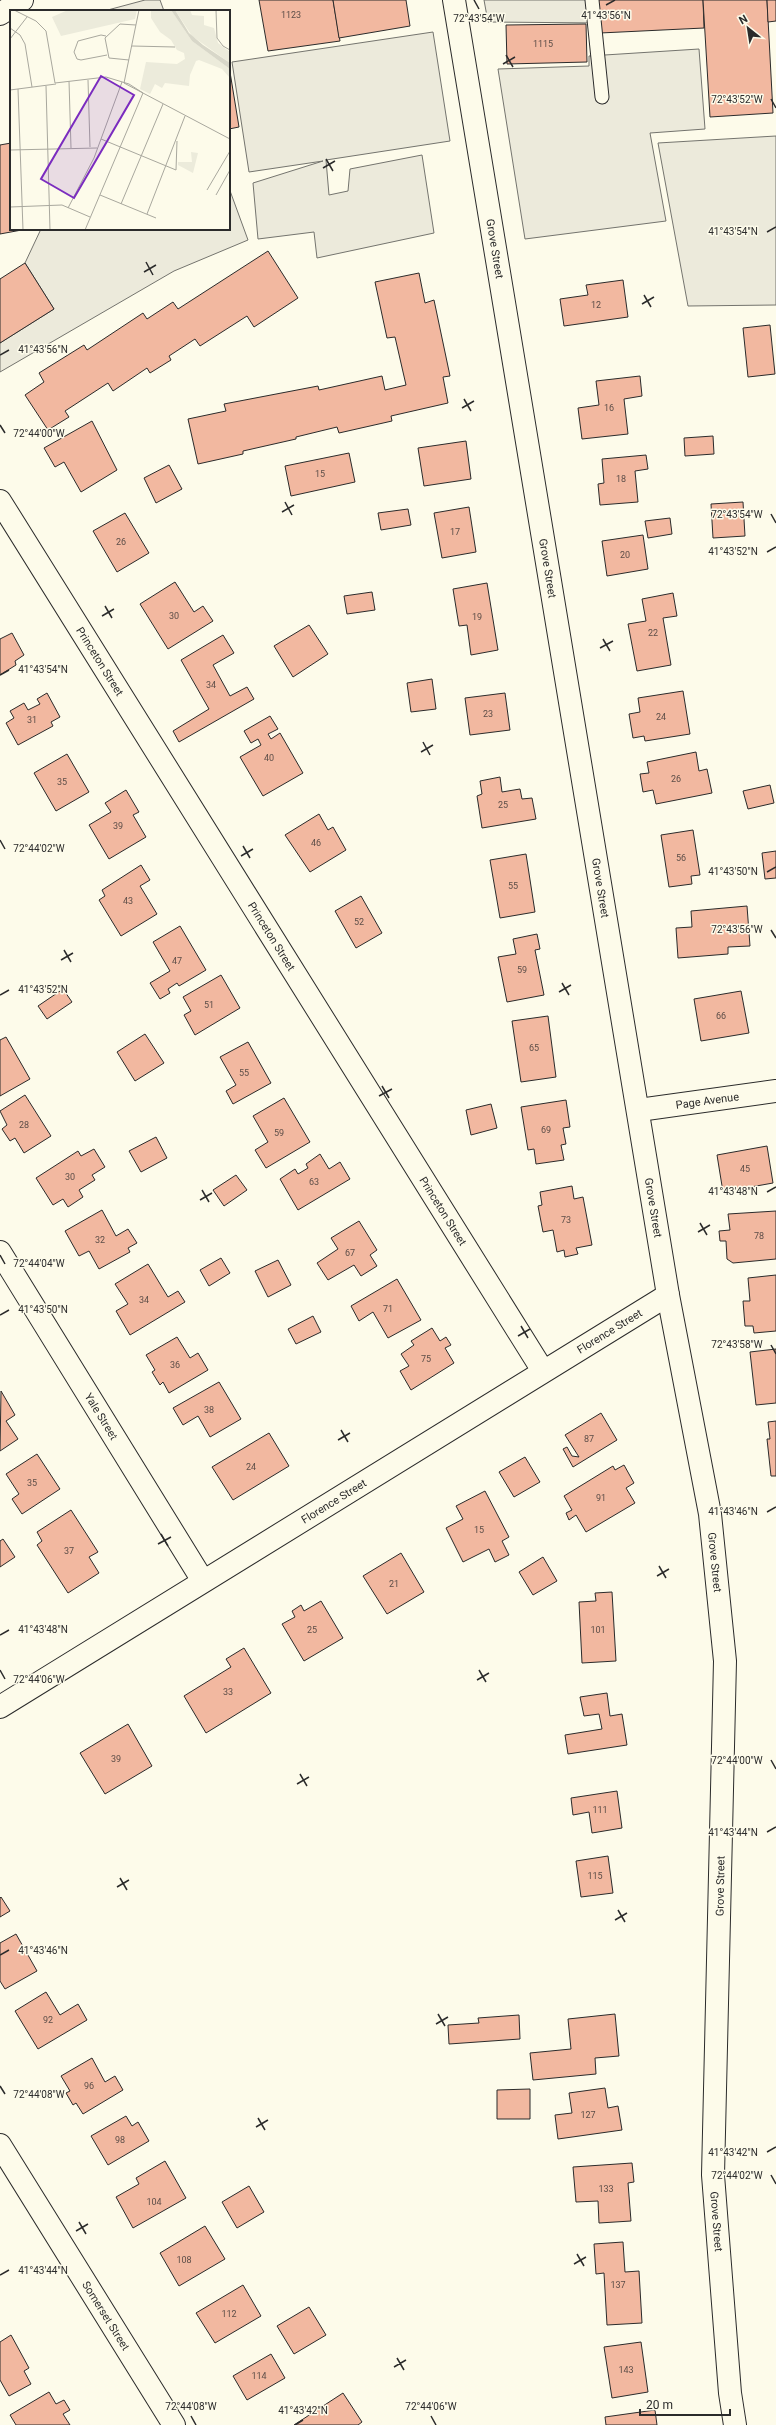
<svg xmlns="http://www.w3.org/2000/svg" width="776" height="2425" viewBox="0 0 776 2425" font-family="Roboto,sans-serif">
<rect width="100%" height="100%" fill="#fdfbea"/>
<g fill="#eceadb" stroke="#74746e">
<path d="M145 0H160L164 11H104Z"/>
<path d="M484 0H598L600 23 488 22Z"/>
<path d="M433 32 450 141 326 160 329 195 348 191 350 169 422 155 434 233 317 258 314 232 258 239 253 183 323 161 249 172 232 62Z"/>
<path d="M699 49 705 129 650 133 666 221 525 239 498 69 589 66V56Z"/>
<path d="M776 136V305L688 306 658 143Z"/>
<path d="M229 188 248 240 174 271 0 372V343L54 309 25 263 41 229H229Z"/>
</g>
<g fill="#f2b8a0" stroke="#2b2b2b">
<path d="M259 0H333L340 41 268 51Z"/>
<path d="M333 0H406L410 26 339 38Z"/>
<path d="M598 0H703L704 28 600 33Z"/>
<path d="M703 0H767L773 113 710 117Z"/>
<path d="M767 0H776V21L768 22Z"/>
<path d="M586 24 587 62 507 64 506 25Z"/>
<path d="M229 66 239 127 229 129Z"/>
<path d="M11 143V229H27L0 234V145Z"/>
<path d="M268 251 298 298 254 327 247 316 200 346 195 339 169 356 171 360 150 373 147 368 113 391 108 383 65 411 69 417 48 430 25 395 44 382 39 373 84 345 87 350 143 313 147 319 173 302 178 309Z"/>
<path d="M25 263 54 309 0 343V279Z"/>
<path d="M419 273 425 303 434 300 450 376 443 377 448 403 391 416 392 421 339 433 337 427 296 437V439L243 451V454L198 464 188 419 226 411 224 404 318 386 319 390 382 376 385 390 406 385 395 337 387 338 375 282Z"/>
<path d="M623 280 628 317 564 326 560 299 588 295 586 285Z"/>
<path d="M770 325 775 374 748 377 743 328Z"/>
<path d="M640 376 642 396 624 399 628 434 582 439 578 408 599 405 596 381Z"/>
<path d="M92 421 117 470 81 492 64 462 55 467 44 448Z"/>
<path d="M713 436 714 454 685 456 684 438Z"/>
<path d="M466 441 471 479 424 486 418 448Z"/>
<path d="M349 453 355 482 291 496 285 466Z"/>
<path d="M646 455 648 469 635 471 638 502 600 505 598 484 604 483 602 459Z"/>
<path d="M169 465 182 489 156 503 144 478Z"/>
<path d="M743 502 745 536 713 538 711 504Z"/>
<path d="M469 507 476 552 442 558 434 513Z"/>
<path d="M408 509 411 525 381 530 378 513Z"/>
<path d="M125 513 149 553 117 572 93 531Z"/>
<path d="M670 518 672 534 648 538 645 521Z"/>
<path d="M643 535 648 569 607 576 602 541Z"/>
<path d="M175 582 194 612 203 606 213 621 168 649 140 604Z"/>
<path d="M487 583 498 650 471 655 467 625 459 626 453 589Z"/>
<path d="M372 592 375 610 347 614 344 596Z"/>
<path d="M673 593 677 616 663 618 671 665 637 671 628 624 646 621 642 599Z"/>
<path d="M309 625 328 654 293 677 274 646Z"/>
<path d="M12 633 24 655 15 661 16 665 0 675V639Z"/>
<path d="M223 635 234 653 213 665 230 696 247 687 254 699 179 742 173 731 209 709 181 660Z"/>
<path d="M432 679 436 709 411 712 407 683Z"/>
<path d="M683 691 690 734 645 741 644 736 633 738 629 714 640 712 638 698Z"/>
<path d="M47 693 60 717 51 722 53 726 18 745 6 723 14 718 10 711 24 703 28 710 40 704 37 699Z"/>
<path d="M505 693 510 730 470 735 465 698Z"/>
<path d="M270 716 278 729 268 734 271 739 280 733 303 773 263 796 240 757 261 745 258 739 251 743 244 731Z"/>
<path d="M696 752 699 771 707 769 712 793 656 804 653 790 643 792 640 774 649 773 647 762Z"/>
<path d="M67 754 89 792 56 811 34 773Z"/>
<path d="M500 777 502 792 520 789 522 799 532 798 536 819 482 828 477 796 482 794 480 781Z"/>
<path d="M770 785 774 803 748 809 743 791Z"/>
<path d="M126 790 139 812 133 815 146 837 109 859 89 825 111 812 105 803Z"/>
<path d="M319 814 328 830 333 827 346 850 310 872 285 835Z"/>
<path d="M693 830 700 875 691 876 692 884 669 887 661 835Z"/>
<path d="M776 851V878L765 879 762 853Z"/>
<path d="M526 854 535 912 500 918 490 860Z"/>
<path d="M141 865 150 880 140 886 157 914 121 936 99 900 105 896 102 890Z"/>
<path d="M361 896 382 933 356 948 335 911Z"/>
<path d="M747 906 750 946 728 947V954L678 958 676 928 692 927 691 911Z"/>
<path d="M180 926 206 970 179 986 177 983 168 989 170 993 160 999 150 983 170 971 153 942Z"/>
<path d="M537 934 540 949 535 950 544 995 507 1002 498 957 516 954 513 939Z"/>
<path d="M221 975 240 1008 195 1035 184 1015 191 1011 183 997Z"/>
<path d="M63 989 72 1002 47 1019 38 1006Z"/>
<path d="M741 991 749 1033 701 1041 694 999Z"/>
<path d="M548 1016 556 1077 521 1082 512 1021Z"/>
<path d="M145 1034 164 1063 135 1081 117 1052Z"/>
<path d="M6 1037 30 1079 0 1096V1040Z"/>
<path d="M248 1042 271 1083 233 1104 226 1091 236 1085 220 1057Z"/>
<path d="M25 1095 51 1136 24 1153 15 1138 10 1141 2 1129 7 1125 0 1111Z"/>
<path d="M284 1098 310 1142 266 1168 255 1150 268 1142 253 1116Z"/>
<path d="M566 1100 570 1127 563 1128 566 1144 561 1145 564 1160 536 1164 534 1149 528 1150 521 1107Z"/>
<path d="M491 1104 497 1128 471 1135 466 1110Z"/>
<path d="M156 1137 167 1158 141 1172 129 1151Z"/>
<path d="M767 1146 773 1183 723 1192 717 1155Z"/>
<path d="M94 1149 105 1167 92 1175 95 1180 79 1190 83 1197 68 1207 63 1199 53 1205 36 1178 78 1151 81 1156Z"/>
<path d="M320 1154 329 1169 340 1162 350 1179 298 1210 280 1179 295 1169 298 1174 308 1168 306 1164Z"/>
<path d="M236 1175 247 1190 224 1206 213 1190Z"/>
<path d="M572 1186 574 1199 583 1197 592 1245 576 1248 578 1254 565 1257 564 1250 557 1252 553 1230 543 1232 538 1206 542 1205 540 1192Z"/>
<path d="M102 1210 116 1236 128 1229 137 1243 128 1248 130 1252 99 1269 89 1251 79 1256 65 1231Z"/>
<path d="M776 1211V1259L733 1263 727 1259 726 1241H720L719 1231 730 1230 728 1214Z"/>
<path d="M359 1221 377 1250 370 1255 377 1266 361 1276 354 1265 328 1280 317 1263 338 1249 331 1238Z"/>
<path d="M221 1258 230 1273 209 1286 200 1270Z"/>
<path d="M278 1260 291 1285 268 1297 255 1271Z"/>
<path d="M148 1264 168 1297 178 1291 185 1302 130 1335 116 1311 128 1304 115 1284Z"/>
<path d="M776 1275V1331L754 1333 753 1326H745L743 1301H750L748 1278Z"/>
<path d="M397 1279 421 1320 388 1338 373 1312 359 1321 351 1306Z"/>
<path d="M313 1316 321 1332 296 1344 288 1329Z"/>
<path d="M432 1328 440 1341 446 1337 451 1345 445 1348 454 1363 411 1390 400 1371 409 1366 401 1354 414 1345 411 1341Z"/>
<path d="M177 1337 190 1358 198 1353 208 1370 169 1393 163 1382 160 1385 152 1372 155 1370 146 1355Z"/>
<path d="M776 1349V1403L756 1405 750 1352Z"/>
<path d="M219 1382 241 1419 210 1437 198 1416 183 1425 173 1408Z"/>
<path d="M1 1391 15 1415 6 1421 18 1439 0 1451Z"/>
<path d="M601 1413 617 1440 573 1467 563 1449 567 1447 572 1456 579 1457 565 1435Z"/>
<path d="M776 1421V1476H771L767 1439H770L768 1422Z"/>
<path d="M269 1433 289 1466 233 1500 212 1467Z"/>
<path d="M37 1454 60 1489 22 1514 12 1499 19 1494 6 1474Z"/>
<path d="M525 1457 540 1482 514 1497 499 1472Z"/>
<path d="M624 1465 634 1483 626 1488 635 1503 586 1532 576 1515 569 1520 566 1513 572 1510 564 1496 613 1466 615 1470Z"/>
<path d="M485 1491 509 1537 502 1541 509 1555 495 1562 489 1549 463 1562 446 1528 463 1519 456 1506Z"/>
<path d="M71 1510 98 1552 89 1557 99 1573 68 1593 37 1545 42 1541 37 1532Z"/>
<path d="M3 1539 15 1557 0 1567V1541Z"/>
<path d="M401 1553 424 1592 387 1614 363 1576Z"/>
<path d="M543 1557 557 1581 533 1595 519 1572Z"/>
<path d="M612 1592 616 1661 582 1663 579 1602 596 1601 595 1593Z"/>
<path d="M321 1601 343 1638 304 1661 282 1624 295 1617 292 1611 301 1605 304 1611Z"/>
<path d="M244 1648 271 1693 206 1733 184 1696 231 1667 226 1659Z"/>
<path d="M607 1693 610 1716 622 1714 627 1745 568 1754 565 1735 602 1729 599 1714 584 1716 580 1697Z"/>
<path d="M128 1724 152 1766 105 1794 80 1753Z"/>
<path d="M617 1791 622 1828 592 1833 589 1812 573 1815 571 1798Z"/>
<path d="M608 1856 613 1893 581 1897 576 1861Z"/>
<path d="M1 1897 10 1911 0 1917V1898Z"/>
<path d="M16 1934 37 1971 5 1989 0 1981V1943Z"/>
<path d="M46 1992 60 2015 78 2004 87 2020 38 2049 15 2011Z"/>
<path d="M615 2014 619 2056 595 2058 596 2074 533 2080 530 2053 571 2049 568 2019Z"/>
<path d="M519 2015 520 2039 449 2044 448 2025 479 2023 478 2018Z"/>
<path d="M92 2058 105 2082 115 2076 123 2090 83 2114 76 2103 73 2105 66 2093 70 2091 61 2076Z"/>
<path d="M605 2088 608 2108 618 2106 622 2130 558 2139 555 2115 572 2113 569 2093Z"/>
<path d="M530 2089V2119H497V2090Z"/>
<path d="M126 2116 132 2126 138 2122 149 2141 108 2165 91 2136Z"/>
<path d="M165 2161 186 2198 133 2228 116 2197 139 2184 136 2178Z"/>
<path d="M632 2163 634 2182 628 2183 631 2221 599 2223 598 2201 576 2202 573 2167Z"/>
<path d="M249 2186 264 2212 237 2228 222 2202Z"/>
<path d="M205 2226 225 2259 179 2286 160 2253Z"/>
<path d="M623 2242 625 2272 639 2271 642 2323 607 2325 604 2273 596 2274 594 2244Z"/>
<path d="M243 2285 261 2316 215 2343 196 2313Z"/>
<path d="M309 2307 326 2335 294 2354 277 2326Z"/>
<path d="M11 2335 29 2368 24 2371 31 2384 9 2396 0 2380V2342Z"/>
<path d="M641 2342 648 2392 612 2398 604 2347Z"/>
<path d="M271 2354 285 2378 247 2400 233 2376Z"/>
<path d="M49 2392 56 2404 64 2400 70 2410 63 2414 70 2425H16L10 2415Z"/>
<path d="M343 2393 362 2422 358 2425H294Z"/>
<path d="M655 2410 657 2425H606L605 2417Z"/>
</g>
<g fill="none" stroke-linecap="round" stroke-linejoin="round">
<g stroke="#2b2b2b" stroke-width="15">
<path id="lane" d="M592 0 602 97"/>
</g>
<g stroke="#2b2b2b" stroke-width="24">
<g id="street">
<path id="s1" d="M454 0 668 1295 710 1514 725 1661 713 2175 730 2393 735 2425"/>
<path id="s2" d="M0 501 543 1371"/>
<path id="s3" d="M639 1110 776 1091"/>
<path id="s4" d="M0 1252 203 1581"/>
<path id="s5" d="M0 1707 668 1295"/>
<path id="s6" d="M0 2145 174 2425"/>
</g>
</g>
<g stroke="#2b2b2b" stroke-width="24">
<path id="secondary" d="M0 14 22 0"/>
</g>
<use href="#lane" stroke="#fdfbea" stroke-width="13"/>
<use href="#street" stroke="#fdfbea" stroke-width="22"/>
<use href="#secondary" stroke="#fdfbea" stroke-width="22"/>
</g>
<path fill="none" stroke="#2b2b2b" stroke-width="1.5" d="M474 0 479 9M606 5 615 0M506 55 513 67M503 64 515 57M771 99 776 108M326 159 333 171M323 168 335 161M767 232 776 227M146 262 153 275M144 272 156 265M644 295 651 307M642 304 654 297M0 355 9 350M464 399 471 411M462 408 474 401M0 425 5 433M285 502 292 515M282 512 294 505M771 514 776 523M767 552 776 547M105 606 112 618M102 616 114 609M603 639 610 651M600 648 613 641M0 675 9 670M423 742 430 755M421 752 433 745M0 840 5 849M243 846 250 858M241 856 253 849M767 872 776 867M771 930 776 938M64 950 71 962M61 960 73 953M562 983 569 995M559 992 571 985M0 995 9 990M382 1086 389 1098M379 1096 392 1089M202 1190 209 1202M767 1192 776 1187M200 1200 212 1193M700 1223 707 1235M698 1232 710 1225M0 1255 5 1264M0 1315 9 1310M521 1326 528 1338M518 1336 530 1329M771 1345 776 1354M341 1430 348 1442M338 1440 350 1433M767 1512 776 1507M161 1534 168 1546M158 1544 171 1537M659 1566 666 1578M657 1576 669 1569M0 1635 9 1630M0 1670 5 1679M479 1670 486 1682M477 1680 489 1673M771 1760 776 1769M300 1774 307 1786M297 1784 309 1777M767 1832 776 1827M120 1878 127 1890M117 1887 129 1880M618 1910 625 1922M615 1920 627 1913M0 1955 9 1950M438 2014 445 2026M436 2024 448 2017M0 2086 5 2094M258 2118 265 2130M256 2127 268 2120M767 2152 776 2147M771 2175 776 2184M79 2222 86 2234M76 2231 88 2224M577 2254 584 2266M574 2264 586 2257M0 2275 9 2270M397 2358 404 2370M394 2367 406 2360M191 2416 196 2425M431 2416 436 2425M295 2425 303 2420"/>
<g text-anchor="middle" stroke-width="3" stroke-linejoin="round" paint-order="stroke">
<g font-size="9" fill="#5d4e48">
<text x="291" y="18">1123</text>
<text x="543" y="47">1115</text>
<text x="596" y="308">12</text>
<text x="609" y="411">16</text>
<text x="320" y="477">15</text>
<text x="621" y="482">18</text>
<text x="455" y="535">17</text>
<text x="121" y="545">26</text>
<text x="625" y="558">20</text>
<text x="174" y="619">30</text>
<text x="477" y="620">19</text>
<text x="653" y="636">22</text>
<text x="211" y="688">34</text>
<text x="488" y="717">23</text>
<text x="661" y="720">24</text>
<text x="32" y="723">31</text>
<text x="269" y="761">40</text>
<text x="676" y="782">26</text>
<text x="62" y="785">35</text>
<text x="503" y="808">25</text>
<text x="118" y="829">39</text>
<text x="316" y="846">46</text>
<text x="681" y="861">56</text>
<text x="513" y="889">55</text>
<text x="128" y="904">43</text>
<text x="359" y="925">52</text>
<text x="177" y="964">47</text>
<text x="522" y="973">59</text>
<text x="209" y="1008">51</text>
<text x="721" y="1019">66</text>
<text x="534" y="1051">65</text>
<text x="244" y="1076">55</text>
<text x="24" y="1128">28</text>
<text x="546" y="1133">69</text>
<text x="279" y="1136">59</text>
<text x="745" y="1172">45</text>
<text x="70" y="1180">30</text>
<text x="314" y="1185">63</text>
<text x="566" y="1223">73</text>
<text x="759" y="1239">78</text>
<text x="100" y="1243">32</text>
<text x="350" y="1256">67</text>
<text x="144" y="1303">34</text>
<text x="388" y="1312">71</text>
<text x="426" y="1362">75</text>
<text x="175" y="1368">36</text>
<text x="209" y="1413">38</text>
<text x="589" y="1442">87</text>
<text x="251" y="1470">24</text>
<text x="32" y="1486">35</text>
<text x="601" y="1501">91</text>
<text x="479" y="1533">15</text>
<text x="69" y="1554">37</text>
<text x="394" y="1587">21</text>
<text x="312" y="1633">25</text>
<text x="598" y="1633">101</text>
<text x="228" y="1695">33</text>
<text x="116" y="1762">39</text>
<text x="600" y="1813">111</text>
<text x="595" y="1879">115</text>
<text x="48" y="2023">92</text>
<text x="89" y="2089">96</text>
<text x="588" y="2118">127</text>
<text x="120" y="2143">98</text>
<text x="606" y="2192">133</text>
<text x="154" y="2205">104</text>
<text x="184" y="2263">108</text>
<text x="618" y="2288">137</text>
<text x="229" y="2317">112</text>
<text x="626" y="2373">143</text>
<text x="259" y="2379">114</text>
</g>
<g font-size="11" fill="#2b2b2b" stroke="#fdfbea">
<text dy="4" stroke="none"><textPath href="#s1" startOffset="252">Grove Street</textPath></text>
<text dy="4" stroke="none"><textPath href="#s1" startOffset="576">Grove Street</textPath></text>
<text dy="4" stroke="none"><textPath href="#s2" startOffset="189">Princeton Street</textPath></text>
<text dy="4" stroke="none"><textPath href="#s1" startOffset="900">Grove Street</textPath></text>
<text dy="4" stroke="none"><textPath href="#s2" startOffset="513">Princeton Street</textPath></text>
<text dy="4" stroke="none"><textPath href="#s3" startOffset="69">Page Avenue</textPath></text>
<text dy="4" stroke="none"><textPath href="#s1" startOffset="1224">Grove Street</textPath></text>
<text dy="4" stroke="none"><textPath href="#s2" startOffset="837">Princeton Street</textPath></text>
<text dy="4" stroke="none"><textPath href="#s5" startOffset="716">Florence Street</textPath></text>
<text dy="4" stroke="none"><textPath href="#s4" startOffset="193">Yale Street</textPath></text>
<text dy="4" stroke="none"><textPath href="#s5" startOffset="392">Florence Street</textPath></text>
<text dy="4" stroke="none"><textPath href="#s1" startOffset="1584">Grove Street</textPath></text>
<text transform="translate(720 1886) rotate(-89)" y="4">Grove Street</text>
<text dy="4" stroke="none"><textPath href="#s1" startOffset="2244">Grove Street</textPath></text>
<text dy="4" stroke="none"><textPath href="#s6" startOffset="201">Somerset Street</textPath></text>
</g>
</g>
<g transform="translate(10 10)">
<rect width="220" height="220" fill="#fdfbea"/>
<path d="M58 0H127L125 9 51 26 42 7ZM141 0H161L182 31 220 59V68L212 59 189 50 186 51 180 65 179 76 155 73 152 78 145 74 140 84 130 79 136 52 167 54 175 49 174 43 167 40 161 30 150 22 141 8ZM165 0H180L182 5 194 6V15L204 18 208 33 220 42V53L182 26ZM181 142 188 143 183 163 168 155V152H182Z" fill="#ecebdb"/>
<path d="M161 0H165L179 23 193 35 220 53V59L182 31Z" fill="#d8d7c9"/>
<path fill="none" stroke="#a9a89e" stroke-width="1" d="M4 0 26 11 36 21 45 73M206 0 207 28 213 36 220 40M0 18 10 25 15 34 22 77M96 26 91 25 68 31 64 42 67 49 71 50 97 45M0 29 17 7M122 36 165 37M119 50 99 48 95 28 110 14 126 15M78 70 80 137M59 71 61 138M45 73 96 67 119 74 133 83M114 73 220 129M114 73 129 0M36 76 40 220M8 79 13 220M0 80 46 74M91 129 166 160 167 131M0 140 87 138M197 180 220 141M90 185 146 208M206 185 220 160M111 194 153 94M0 197 52 195 80 207M58 198 84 148 112 72M137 204 175 106M75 220 133 83"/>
<path fill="#7b2cbf" fill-opacity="0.15" stroke="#7b2cbf" stroke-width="2" d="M91 66 124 85 64 188 31 169Z"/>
<rect width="220" height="220" fill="none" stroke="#2b2b2b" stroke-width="2"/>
</g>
<g font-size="10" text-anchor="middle" fill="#2b2b2b" stroke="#fdfbea" stroke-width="3" stroke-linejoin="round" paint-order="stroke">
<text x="606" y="19">41°43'56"N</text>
<text x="479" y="22">72°43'54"W</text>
<text x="737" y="103">72°43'52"W</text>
<text x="733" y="235">41°43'54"N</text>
<text x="43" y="353">41°43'56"N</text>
<text x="39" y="437">72°44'00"W</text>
<text x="737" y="518">72°43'54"W</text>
<text x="733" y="555">41°43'52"N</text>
<text x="43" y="673">41°43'54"N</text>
<text x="39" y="852">72°44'02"W</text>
<text x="733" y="875">41°43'50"N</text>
<text x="737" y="933">72°43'56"W</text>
<text x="43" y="993">41°43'52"N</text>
<text x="733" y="1195">41°43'48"N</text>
<text x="39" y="1267">72°44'04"W</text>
<text x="43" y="1313">41°43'50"N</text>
<text x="737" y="1348">72°43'58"W</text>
<text x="733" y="1515">41°43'46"N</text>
<text x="43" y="1633">41°43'48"N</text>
<text x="39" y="1683">72°44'06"W</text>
<text x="737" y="1764">72°44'00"W</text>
<text x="733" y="1836">41°43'44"N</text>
<text x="43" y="1954">41°43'46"N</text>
<text x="39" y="2098">72°44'08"W</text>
<text x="733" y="2156">41°43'42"N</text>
<text x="737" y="2179">72°44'02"W</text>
<text x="43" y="2274">41°43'44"N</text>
<text x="191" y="2410">72°44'08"W</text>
<text x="431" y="2410">72°44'06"W</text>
<text x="303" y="2414">41°43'42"N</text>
</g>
<g transform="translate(748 28) rotate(330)" stroke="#fdfbea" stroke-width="3" paint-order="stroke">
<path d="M0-3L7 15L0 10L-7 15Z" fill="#2b2b2b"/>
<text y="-6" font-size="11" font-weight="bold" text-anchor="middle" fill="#2b2b2b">N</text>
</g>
<path d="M640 2409v6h90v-6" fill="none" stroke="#2b2b2b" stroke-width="2"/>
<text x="646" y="2409" font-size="12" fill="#2b2b2b" stroke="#fdfbea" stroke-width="3" paint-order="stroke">20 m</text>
</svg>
